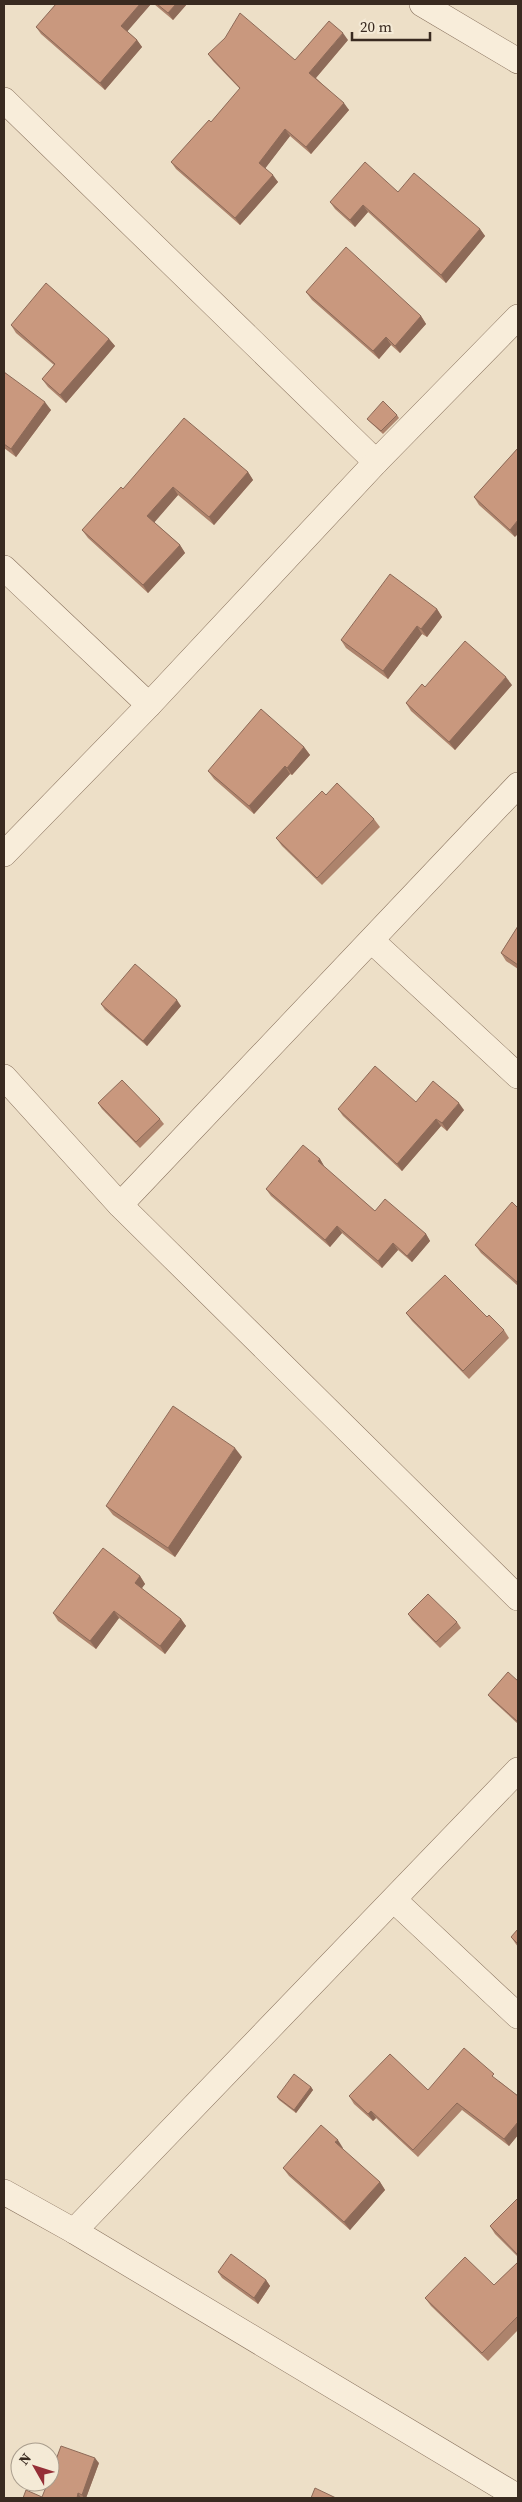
<svg xmlns="http://www.w3.org/2000/svg" width="522" height="2502" viewBox="0 0 522 2502" font-family="'Source Serif 4',serif">
<rect width="100%" height="100%" fill="#eddfc7"/>
<g fill="none" stroke-linecap="round" stroke-linejoin="round">
<g stroke="#88715d" stroke-width="26">
<g id="street">
<path d="M422 4 518 61"/>
<path d="M4 100 376 462"/>
<path d="M4 568 149 705"/>
<path d="M4 854 149 705 376 462 518 317"/>
<path d="M372 941 518 1076"/>
<path d="M4 1077 120 1205 518 1598"/>
<path d="M120 1205 518 785"/>
<path d="M394 1900 518 2016"/>
<path d="M4 2192 74 2231 518 2497"/>
<path d="M74 2231 518 1770"/>
</g>
</g>
<use href="#street" stroke="#f8edda" stroke-width="25"/>
</g>
<g fill="#ad836c">
<path d="M151 4 127 31 137 40 142 47 105 90 41 34 36 27Z"/>
<path d="M154 4H187L173 20Z"/>
<path d="M348 40 316 78 349 110 311 154 290 136 265 168 278 182 240 225 176 169 171 162 211 122 240 89 213 61 208 54 295 60Z"/>
<path d="M398 192 480 229 485 236 446 283 368 212 355 227 335 209 330 202Z"/>
<path d="M306 292 421 316 426 324 400 353 391 345 379 359 312 300Z"/>
<path d="M11 325 109 339 115 346 66 403 48 387 42 379 54 365 16 333Z"/>
<path d="M4 372 51 410 16 457 4 448Z"/>
<path d="M397 415 399 418 383 434 370 422 367 419Z"/>
<path d="M518 448 515 537 479 505 474 497Z"/>
<path d="M248 472 253 480 214 525 178 495 154 522 180 545 185 553 148 593 88 538 82 530 123 489Z"/>
<path d="M437 609 442 617 427 637 422 634 388 679 346 648 341 640Z"/>
<path d="M512 685 455 750 411 711 406 703 425 687Z"/>
<path d="M304 747 310 755 292 775 290 774 254 814 214 779 208 771Z"/>
<path d="M326 795 374 819 380 827 322 885 282 846 276 838Z"/>
<path d="M518 926V969L506 961 501 953Z"/>
<path d="M101 1004 181 1006 147 1046 105 1010Z"/>
<path d="M416 1102 464 1110 447 1131 441 1126 402 1171 343 1116 338 1109Z"/>
<path d="M98 1103 160 1119 164 1124 140 1148 102 1109Z"/>
<path d="M320 1159 324 1166V1167L375 1211 426 1234 430 1241 412 1262 398 1250 382 1268 342 1233 330 1247 271 1196 266 1189Z"/>
<path d="M518 1208V1286L481 1253 475 1245Z"/>
<path d="M406 1313 487 1317 504 1330 509 1338 469 1379 412 1321Z"/>
<path d="M242 1457 175 1557 113 1515 106 1506Z"/>
<path d="M140 1576 145 1584 141 1588 181 1619 186 1626 165 1654 119 1618 96 1649 58 1621 53 1613Z"/>
<path d="M408 1614 457 1622 461 1628 440 1648 412 1620Z"/>
<path d="M518 1681V1724L492 1700 488 1695Z"/>
<path d="M518 1929V1947L511 1937Z"/>
<path d="M499 2081 518 2096V2135L509 2146 462 2110 418 2157 376 2118 373 2121 354 2104 349 2096 428 2090Z"/>
<path d="M311 2087 313 2090 296 2113 279 2100 277 2097Z"/>
<path d="M343 2148 342 2149 380 2182 385 2190 350 2230 289 2176 283 2168Z"/>
<path d="M518 2198V2257L495 2234 490 2226Z"/>
<path d="M518 2262V2330L488 2361 431 2306 425 2298 494 2285Z"/>
<path d="M218 2272 266 2280 270 2286 258 2304 222 2278Z"/>
<path d="M99 2463 86 2498H23L42 2497Z"/>
</g>
<g fill="#8d6a58">
<path d="M140 4H151L126 33 121 26Z"/>
<path d="M176 4H187L173 20 168 13Z"/>
<path d="M343 33 348 40 314 80 309 73Z"/>
<path d="M137 40 142 47 105 90 100 83Z"/>
<path d="M344 103 349 110 311 154 306 147Z"/>
<path d="M285 129 290 136 264 170 259 163Z"/>
<path d="M273 175 278 182 240 225 235 218Z"/>
<path d="M363 205 368 212 355 227 350 220Z"/>
<path d="M480 229 485 236 446 283 441 275Z"/>
<path d="M421 316 426 324 400 353 395 346Z"/>
<path d="M386 337 391 345 379 359 373 351Z"/>
<path d="M109 339 115 346 66 403 60 395Z"/>
<path d="M45 402 51 410 16 457 11 449Z"/>
<path d="M248 472 253 480 214 525 209 517Z"/>
<path d="M173 487 178 495 153 524 147 516Z"/>
<path d="M518 520V534L515 537 510 530Z"/>
<path d="M180 545 185 553 148 593 143 585Z"/>
<path d="M437 609 442 617 427 637 421 629Z"/>
<path d="M417 626 422 634 388 679 383 671Z"/>
<path d="M506 677 512 685 455 750 449 742Z"/>
<path d="M304 747 310 755 292 775 287 768Z"/>
<path d="M285 766 290 774 254 814 249 806Z"/>
<path d="M177 1000 181 1006 147 1046 143 1041Z"/>
<path d="M459 1103 464 1110 447 1131 442 1123Z"/>
<path d="M436 1119 441 1126 402 1171 397 1164Z"/>
<path d="M320 1159 324 1166 323 1168 318 1161Z"/>
<path d="M337 1226 342 1233 330 1247 325 1240Z"/>
<path d="M426 1234 430 1241 412 1262 407 1256Z"/>
<path d="M393 1243 398 1250 382 1268 378 1261Z"/>
<path d="M235 1448 242 1457 175 1557 168 1548Z"/>
<path d="M140 1576 145 1584 140 1591 135 1583Z"/>
<path d="M114 1611 119 1618 96 1649 90 1641Z"/>
<path d="M181 1619 186 1626 165 1654 160 1646Z"/>
<path d="M311 2087 313 2090 296 2113 294 2110Z"/>
<path d="M371 2111 376 2118 373 2121 368 2114Z"/>
<path d="M518 2122V2135L509 2146 504 2139Z"/>
<path d="M338 2140 343 2148 341 2150 335 2142Z"/>
<path d="M380 2182 385 2190 350 2230 344 2222Z"/>
<path d="M266 2280 270 2286 258 2304 254 2298Z"/>
<path d="M95 2458 99 2463 86 2498H84L82 2495Z"/>
<path d="M78 2493 81 2498H77Z"/>
</g>
<g fill="#c9987e" stroke="#8d6a58">
<path d="M56 4H140L121 26 137 40 100 83 36 27Z"/>
<path d="M157 4H176L168 13Z"/>
<path d="M240 13 295 60 329 21 343 33 309 73 344 103 306 147 285 129 259 163 273 175 235 218 171 162 209 120 211 122 240 88 208 54 225 38Z"/>
<path d="M365 162 398 192 414 173 480 229 441 275 363 205 350 220 330 202Z"/>
<path d="M346 247 421 316 395 346 386 337 373 351 306 292Z"/>
<path d="M46 283 109 339 60 395 42 379 55 364 11 325Z"/>
<path d="M4 372 45 402 11 449 4 444Z"/>
<path d="M383 401 397 415 381 431 367 419Z"/>
<path d="M184 418 248 472 209 517 173 487 147 516 180 545 143 585 82 530 121 487 123 489Z"/>
<path d="M518 448V520L510 530 474 497Z"/>
<path d="M390 574 437 609 421 629 417 626 383 671 341 640Z"/>
<path d="M465 641 506 677 449 742 406 703 422 684 425 687Z"/>
<path d="M261 709 304 747 287 768 285 766 249 806 208 771Z"/>
<path d="M337 783 374 819 317 878 276 838 322 791 326 795Z"/>
<path d="M518 926V965L501 953Z"/>
<path d="M135 964 177 1000 143 1041 101 1004Z"/>
<path d="M375 1066 416 1102 433 1081 459 1103 442 1123 436 1119 397 1164 338 1109Z"/>
<path d="M122 1080 160 1119 136 1142 98 1103Z"/>
<path d="M303 1145 320 1159 318 1161 375 1211 385 1199 426 1234 407 1256 393 1243 378 1261 337 1226 325 1240 266 1189Z"/>
<path d="M512 1202 518 1208V1283L475 1245Z"/>
<path d="M445 1275 487 1317 489 1315 504 1330 463 1371 406 1313Z"/>
<path d="M173 1406 235 1448 168 1548 106 1506Z"/>
<path d="M103 1548 140 1576 135 1583 181 1619 160 1646 114 1611 90 1641 53 1613Z"/>
<path d="M428 1594 457 1622 436 1642 408 1614Z"/>
<path d="M508 1672 518 1681V1722L488 1695Z"/>
<path d="M518 1929V1944L511 1937Z"/>
<path d="M464 2048 494 2074 492 2076 518 2096V2122L504 2139 457 2103 413 2150 371 2111 368 2114 349 2096 390 2054 428 2090Z"/>
<path d="M294 2074 311 2087 294 2110 277 2097Z"/>
<path d="M321 2125 338 2140 335 2142 380 2182 344 2222 283 2168Z"/>
<path d="M518 2198V2255L490 2226Z"/>
<path d="M231 2254 266 2280 254 2298 218 2272Z"/>
<path d="M465 2257 494 2285 518 2262V2316L482 2353 425 2298Z"/>
<path d="M61 2446 95 2458 82 2495 78 2493 77 2498H23L26 2490 42 2497 48 2482H50V2476Z"/>
<path d="M315 2488 336 2498H311Z"/>
</g>
<rect width="522" height="2502" fill="none" stroke="#392a20" stroke-width="10"/>
<g transform="translate(35 2467) rotate(309)"><circle r="24" fill="#f4ead6" stroke="#a99d8d"/>
<path d="M0-4L9 19L0 12L-9 19Z" fill="#952f37"/>
<text y="-8" font-size="14" font-weight="bold" text-anchor="middle" fill="#392a20">N</text>
</g>
<path d="M352 32v8h78v-8" fill="none" stroke="#392a20" stroke-width="2.5"/>
<text x="360" y="32" font-size="15" fill="#392a20" stroke="#f4ead6" stroke-width="4" paint-order="stroke">20 m</text>
</svg>
